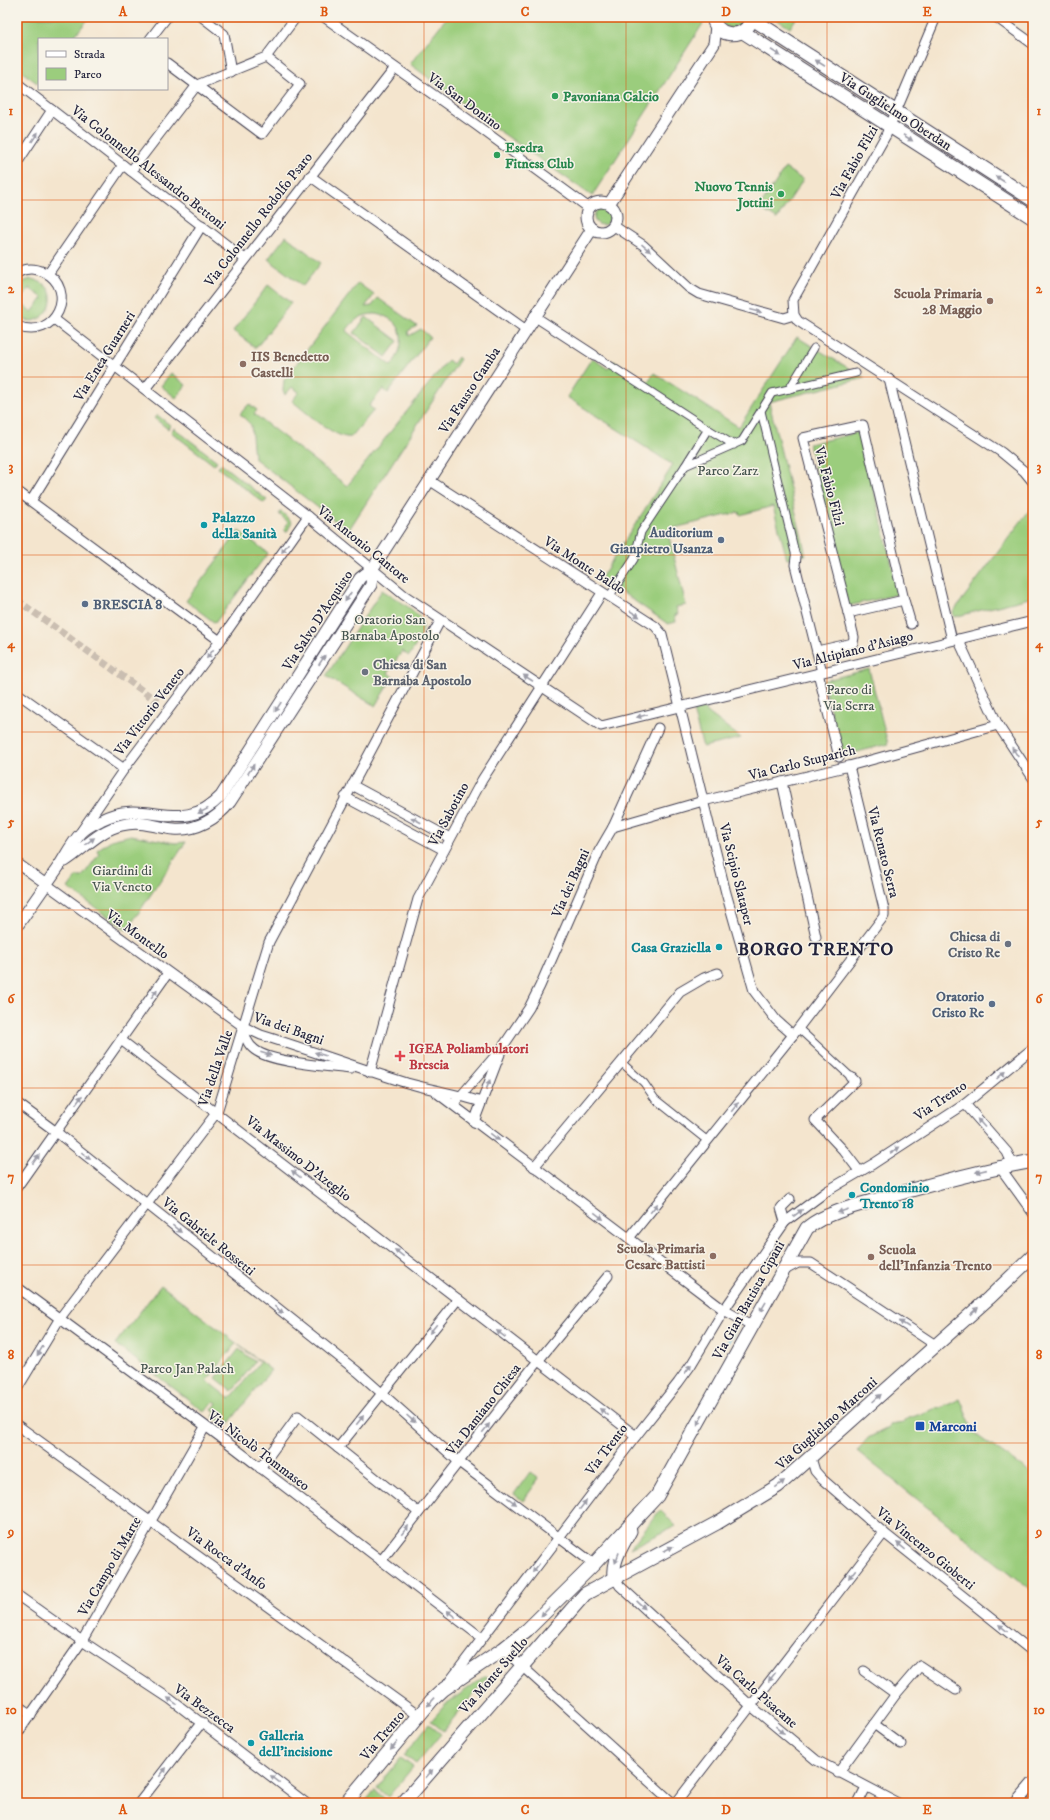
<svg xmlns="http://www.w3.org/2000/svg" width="1050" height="1820" viewBox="0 0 1050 1820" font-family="'IM FELL DW Pica',serif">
<rect width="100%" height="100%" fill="#f7f3e8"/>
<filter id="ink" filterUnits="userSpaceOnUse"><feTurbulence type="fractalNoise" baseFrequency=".025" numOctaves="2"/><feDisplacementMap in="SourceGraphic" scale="8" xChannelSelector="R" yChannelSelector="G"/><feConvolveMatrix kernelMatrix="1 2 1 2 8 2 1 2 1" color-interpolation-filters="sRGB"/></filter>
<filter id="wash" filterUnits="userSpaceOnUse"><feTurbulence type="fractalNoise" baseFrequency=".012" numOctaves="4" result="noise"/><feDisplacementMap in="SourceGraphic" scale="16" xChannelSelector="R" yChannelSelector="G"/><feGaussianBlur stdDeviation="0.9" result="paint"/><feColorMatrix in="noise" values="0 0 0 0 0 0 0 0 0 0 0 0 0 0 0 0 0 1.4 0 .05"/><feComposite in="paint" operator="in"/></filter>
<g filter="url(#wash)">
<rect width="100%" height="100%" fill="#f4e5ce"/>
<g fill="#9bcd7d" stroke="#5e785c" fill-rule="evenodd">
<path d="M17 17H90L72 39H39V80L37 83 17 68Z"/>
<path d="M447 17H700L704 22 592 196 494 127 410 64Z"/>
<path d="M719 17H745L741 25 732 29 722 25Z"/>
<path d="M773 17H797L790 28Z"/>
<path d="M785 168 803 180 777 219 759 208Z"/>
<circle cx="602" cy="217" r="8"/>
<path d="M286 236 321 263 303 286 268 259Z"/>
<path d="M31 279C72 287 42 338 17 315V284ZM29 288 43 298 32 312 19 302Z"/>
<path d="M358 283 374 295 365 307 372 306 378 298 417 326 408 331 409 336 421 329 430 337 388 393 383 389 369 406 374 410 351 437C336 440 305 411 292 401L299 392 292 387 285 395 283 390 284 380ZM376 314C406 319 407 345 391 366L346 331C354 320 361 314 376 314Z"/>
<path d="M268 285 291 303 256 348 233 331Z"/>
<path d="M366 317 398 341 386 357 354 333Z"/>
<path d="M797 337 865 378 769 402 806 555 787 559 773 506 740 515 739 512 670 529 671 536 669 537 686 605 676 607 678 614 675 615 676 622 668 624 601 578 673 465 567 397 592 358 608 369 614 361 648 382 654 373 739 427Z"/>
<path d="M458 357 460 359 348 531 254 458 251 425 240 414 249 404 257 410 254 414 347 486 448 360 453 364Z"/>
<path d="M171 373 186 385 176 398 161 386Z"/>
<path d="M157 415 170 425 168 429 154 418Z"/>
<path d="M174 428 217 461 214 465 171 432Z"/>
<path d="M860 432 899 594 848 606 809 444Z"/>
<path d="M221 464 267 500 264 503 218 468Z"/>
<path d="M1031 508 1033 509V597L954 617 953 612Z"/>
<path d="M281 511 292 522 287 532 284 530 288 522 279 514Z"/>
<path d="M239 531 268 553 215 623 186 601Z"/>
<path d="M382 590C393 598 425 613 423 628 421 638 414 648 409 656L402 651 388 673 393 677 375 706 326 676Z"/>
<path d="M869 669 888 744 842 756 823 681Z"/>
<path d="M702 708 741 738 703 747 693 711Z"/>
<path d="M131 835 175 843 186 842 127 930 68 888 76 877H82L99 854 97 850 111 840Z"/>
<path d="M161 1285 271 1370 229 1423 223 1418 220 1422 213 1416 216 1413 212 1410 217 1403 214 1401 205 1412 115 1344ZM236 1343 260 1362 230 1399 207 1381Z"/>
<path d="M239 1349 255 1362 232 1391 216 1378Z"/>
<path d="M960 1399 975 1434 1033 1475V1592L857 1451 868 1438 890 1427V1425L904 1423V1420L937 1408 939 1409Z"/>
<path d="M530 1472 539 1479 523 1501 514 1494Z"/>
<path d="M660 1510 676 1526 630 1548Z"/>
<path d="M485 1676 487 1678 443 1731 431 1721 445 1705Z"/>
<path d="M429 1724 441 1734 416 1764 404 1755Z"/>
<path d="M401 1758 413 1767 388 1797 377 1788Z"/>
<path d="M375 1790 386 1800 384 1803H364Z"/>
</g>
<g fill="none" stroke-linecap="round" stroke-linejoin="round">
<path stroke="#68c3e6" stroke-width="3" d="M727 1344 737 1325"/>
</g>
</g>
<g filter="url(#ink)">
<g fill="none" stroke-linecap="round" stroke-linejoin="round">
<path stroke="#cabeb1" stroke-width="7" stroke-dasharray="7 3.5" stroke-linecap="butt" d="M17 600 158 702"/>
<g stroke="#423f51" stroke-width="9">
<g id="pedestrian">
<path d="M594 355 708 429"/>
<path d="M789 389 814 348"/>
<path d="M761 411 796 557"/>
<path d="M734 445 708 429 685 466 742 441 772 393 856 373"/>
<path d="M609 597 634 559 641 532 685 466"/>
<path d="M798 1028 851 1077"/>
<path d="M621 1062 644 1083 655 1099 704 1138"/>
</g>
</g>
<g stroke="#423f51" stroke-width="11">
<g id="minor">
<path d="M202 17 224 34 231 72"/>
<path d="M324 17 476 125 589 208"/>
<path d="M936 17 886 135 793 300 794 315 798 321 1001 452 1024 471 1033 482"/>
<path d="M996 17 1033 44"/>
<path d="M150 39 167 17"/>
<path d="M167 63 262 134 300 84 266 57"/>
<path d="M17 83 245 259"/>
<path d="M17 163 52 110"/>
<path d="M131 171 197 85 266 57 296 17"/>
<path d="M310 176 526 330"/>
<path d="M614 226 643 245 689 288 699 294 784 318 794 315"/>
<path d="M17 273C25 268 35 268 44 272 79 289 56 342 17 326"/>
<path d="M48 274 123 165"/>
<path d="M534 316 594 355"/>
<path d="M54 319 308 516 404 595 601 726 1033 621"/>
<path d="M889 379 952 640"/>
<path d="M145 389 395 68"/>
<path d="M863 425 904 600 848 613 803 438Z"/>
<path d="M429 480 655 626 662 634 726 893 754 991 776 1020 793 1035"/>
<path d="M17 491 220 641"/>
<path d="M31 501 202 225"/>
<path d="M796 557 795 565 822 672"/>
<path d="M904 600 911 624"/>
<path d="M958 639 998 725 1033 778"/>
<path d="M817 651 853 643 854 637 848 613"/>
<path d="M818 673 839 757"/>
<path d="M17 693 124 769"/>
<path d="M782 782 816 937"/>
<path d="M352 785 450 838"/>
<path d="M345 797 444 850"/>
<path d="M613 827 703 801 849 766 998 725"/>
<path d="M82 830 124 769 220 641 308 516"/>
<path d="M17 863 244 1027 261 1035C310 1050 358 1068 407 1083 432 1090 457 1094 481 1102"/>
<path d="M244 1029C246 1038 247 1044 255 1050 272 1063 328 1066 351 1069"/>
<path d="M121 1040 636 1436"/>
<path d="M370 1072 418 899 482 780 602 593"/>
<path d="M851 1077 855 1081 815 1120 844 1151 860 1172"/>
<path d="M437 1093 724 1310 753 1326"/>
<path d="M17 1103 55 1131 358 1372 459 1462 594 1564"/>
<path d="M454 1104 502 1048 529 1008 540 986 599 851 613 827 658 728"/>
<path d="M965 1104 1007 1152 1013 1165"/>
<path d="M474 1122 500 1054"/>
<path d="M999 1166 1033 1213"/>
<path d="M534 1167 680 992 704 978 718 973"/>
<path d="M17 1187 168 973"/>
<path d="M785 1222 781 1208 790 1199"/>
<path d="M629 1238 793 1035 884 916V909L849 766"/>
<path d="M785 1270 798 1263H811L937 1346"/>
<path d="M17 1287 223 1439 482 1638"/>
<path d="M17 1389 60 1318 217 1112 269 942 440 621"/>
<path d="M17 1425 419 1716"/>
<path d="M338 1448 458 1299"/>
<path d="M811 1458 815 1471 822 1479 884 1533 1033 1652"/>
<path d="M260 1468 298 1416 418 1512"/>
<path d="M381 1561 533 1367 608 1276"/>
<path d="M614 1577 620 1586 750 1705 816 1760 898 1803"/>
<path d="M17 1595 82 1641 170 1699 306 1803"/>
<path d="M503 1649 673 1803"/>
<path d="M864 1671 896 1694"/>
<path d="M449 1682 636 1436 678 1383 691 1365 724 1310 785 1222 827 1191 873 1164 965 1104 1033 1048"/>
<path d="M17 1705 31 1715"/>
<path d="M874 1724 901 1744"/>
<path d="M17 1734 82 1641 205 1427"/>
<path d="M838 1773 896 1694 920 1666 956 1690"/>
<path d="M139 1803 202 1722"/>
<path d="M676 1803 884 1533"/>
<path d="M858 1803 866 1787"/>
</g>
</g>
<g stroke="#423f51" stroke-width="13">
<g id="tertiary">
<circle cx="601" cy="217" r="15"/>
<path d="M609 204 714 44 716 26"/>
<path d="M65 861C84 849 99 830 122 825 140 820 156 827 174 829 196 831 217 819 230 802L371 585 373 568"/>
<path d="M17 926C31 906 45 886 59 866 66 855 72 843 81 833 85 828 95 823 101 820 146 796 181 838 221 796L360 578 373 568 592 229"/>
<path d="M1016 1803 1033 1783"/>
</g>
</g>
<g stroke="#423f51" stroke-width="15">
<g id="secondary">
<path d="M713 17C715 35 739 40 749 25"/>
<path d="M751 18 1033 200"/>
<path d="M743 32 1033 218"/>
<path d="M614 1577C612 1560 622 1546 630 1531"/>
<path d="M346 1803 432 1700 444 1689 503 1649 527 1630 594 1564 657 1496 807 1228C826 1212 863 1204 887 1197 935 1183 983 1170 1033 1161"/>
<path d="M403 1803 585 1594 717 1523 778 1486 989 1298 1033 1256"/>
</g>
</g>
<use href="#pedestrian" stroke="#fff" stroke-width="7"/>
<use href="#minor" stroke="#fff" stroke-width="9"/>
<use href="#tertiary" stroke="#fff" stroke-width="11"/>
<use href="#secondary" stroke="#fff" stroke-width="13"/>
</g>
<defs><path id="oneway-solid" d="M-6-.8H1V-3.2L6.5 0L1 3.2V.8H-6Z"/></defs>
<g fill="#9c9ca7">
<use href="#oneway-solid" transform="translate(776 53) rotate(33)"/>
<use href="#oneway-solid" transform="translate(820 63) rotate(-147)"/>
<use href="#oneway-solid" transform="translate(35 137) rotate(-56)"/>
<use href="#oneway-solid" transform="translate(908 138) rotate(33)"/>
<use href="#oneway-solid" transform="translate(1000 179) rotate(-147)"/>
<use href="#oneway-solid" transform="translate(646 248) rotate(41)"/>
<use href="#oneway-solid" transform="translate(756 311) rotate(15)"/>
<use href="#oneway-solid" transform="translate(285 548) rotate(125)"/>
<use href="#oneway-solid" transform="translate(348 597) rotate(123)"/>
<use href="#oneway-solid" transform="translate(635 614) rotate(32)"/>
<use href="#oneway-solid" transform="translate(210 654) rotate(127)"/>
<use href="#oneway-solid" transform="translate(322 660) rotate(-57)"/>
<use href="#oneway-solid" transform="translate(528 678) rotate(-147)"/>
<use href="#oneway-solid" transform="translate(278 707) rotate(123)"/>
<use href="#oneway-solid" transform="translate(642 716) rotate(166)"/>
<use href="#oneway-solid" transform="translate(1015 752) rotate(-123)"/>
<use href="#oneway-solid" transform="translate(251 769) rotate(-57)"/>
<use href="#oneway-solid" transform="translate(203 811) rotate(154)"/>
<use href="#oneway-solid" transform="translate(416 820) rotate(-152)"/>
<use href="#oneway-solid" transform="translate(90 841) rotate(-36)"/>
<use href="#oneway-solid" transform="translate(154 994) rotate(-55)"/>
<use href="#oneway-solid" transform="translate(266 1054) rotate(18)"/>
<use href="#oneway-solid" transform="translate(320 1054) rotate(-162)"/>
<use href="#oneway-solid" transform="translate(1001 1075) rotate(-42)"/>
<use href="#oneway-solid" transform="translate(488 1085) rotate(-69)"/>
<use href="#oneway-solid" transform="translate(79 1100) rotate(-55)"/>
<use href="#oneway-solid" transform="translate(735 1107) rotate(-51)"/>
<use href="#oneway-solid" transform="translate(981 1123) rotate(-132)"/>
<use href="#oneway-solid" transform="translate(495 1137) rotate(37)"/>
<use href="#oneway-solid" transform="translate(895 1150) rotate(-33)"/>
<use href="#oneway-solid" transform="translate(86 1156) rotate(39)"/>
<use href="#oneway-solid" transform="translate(36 1159) rotate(-55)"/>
<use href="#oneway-solid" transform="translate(981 1171) rotate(167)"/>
<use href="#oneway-solid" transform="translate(296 1174) rotate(-142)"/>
<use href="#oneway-solid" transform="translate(654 1208) rotate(-51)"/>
<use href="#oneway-solid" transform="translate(843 1211) rotate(161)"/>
<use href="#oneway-solid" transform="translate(798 1213) rotate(-37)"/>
<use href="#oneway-solid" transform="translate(599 1216) rotate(37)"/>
<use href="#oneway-solid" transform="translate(177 1229) rotate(39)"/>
<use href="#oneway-solid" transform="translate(399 1253) rotate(-142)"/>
<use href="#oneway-solid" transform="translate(763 1307) rotate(120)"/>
<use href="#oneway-solid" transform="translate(279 1310) rotate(39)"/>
<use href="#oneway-solid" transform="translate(974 1311) rotate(-42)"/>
<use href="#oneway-solid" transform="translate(904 1324) rotate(-147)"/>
<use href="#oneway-solid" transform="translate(433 1329) rotate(129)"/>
<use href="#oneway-solid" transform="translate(501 1334) rotate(-143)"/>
<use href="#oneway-solid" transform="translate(40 1351) rotate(121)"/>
<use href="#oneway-solid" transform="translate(688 1369) rotate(-55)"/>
<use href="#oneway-solid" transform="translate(877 1398) rotate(-42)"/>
<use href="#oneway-solid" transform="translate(604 1412) rotate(-143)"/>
<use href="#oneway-solid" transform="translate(411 1419) rotate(42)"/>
<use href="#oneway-solid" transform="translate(360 1420) rotate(-52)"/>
<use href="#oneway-solid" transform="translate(700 1420) rotate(119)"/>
<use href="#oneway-solid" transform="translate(486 1428) rotate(-52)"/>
<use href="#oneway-solid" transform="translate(780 1484) rotate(-38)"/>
<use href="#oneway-solid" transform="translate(512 1501) rotate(37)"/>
<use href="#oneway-solid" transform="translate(583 1505) rotate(-53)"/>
<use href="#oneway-solid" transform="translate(405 1530) rotate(-52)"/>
<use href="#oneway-solid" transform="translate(901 1546) rotate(-141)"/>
<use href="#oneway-solid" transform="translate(668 1549) rotate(-28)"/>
<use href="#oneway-solid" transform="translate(617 1558) rotate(110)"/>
<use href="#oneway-solid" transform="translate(536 1568) rotate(127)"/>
<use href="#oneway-solid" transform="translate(852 1574) rotate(128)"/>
<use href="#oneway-solid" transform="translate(641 1605) rotate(43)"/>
<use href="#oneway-solid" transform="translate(545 1612) rotate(135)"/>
<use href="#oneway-solid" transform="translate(451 1614) rotate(-143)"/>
<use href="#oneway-solid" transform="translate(1003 1628) rotate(-141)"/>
<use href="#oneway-solid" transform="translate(772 1677) rotate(128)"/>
<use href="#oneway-solid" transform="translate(172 1701) rotate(-145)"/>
<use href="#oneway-solid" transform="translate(431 1702) rotate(133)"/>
<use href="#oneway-solid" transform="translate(780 1730) rotate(39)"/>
<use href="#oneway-solid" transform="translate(394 1746) rotate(130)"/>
<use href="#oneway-solid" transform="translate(163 1772) rotate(-52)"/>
<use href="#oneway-solid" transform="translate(429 1774) rotate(-49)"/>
<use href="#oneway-solid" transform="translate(275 1779) rotate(-142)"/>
</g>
</g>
<path fill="none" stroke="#de560e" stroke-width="1" stroke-opacity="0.55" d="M223 17V1803M424 17V1803M626 17V1803M827 17V1803M17 200H1033M17 377H1033M17 555H1033M17 732H1033M17 910H1033M17 1088H1033M17 1265H1033M17 1443H1033M17 1620H1033"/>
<g fill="#2e9e5b" stroke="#f7f3e8" stroke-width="1.5">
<circle cx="555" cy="96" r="4"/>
<circle cx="497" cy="155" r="4"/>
<circle cx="781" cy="194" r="4"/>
</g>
<g fill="#8d6e63" stroke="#f7f3e8" stroke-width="1.5">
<circle cx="990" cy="301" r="4"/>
<circle cx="243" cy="364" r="4"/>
<circle cx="713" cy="1256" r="4"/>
<circle cx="871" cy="1257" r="4"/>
</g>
<g fill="#0f9aa8" stroke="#f7f3e8" stroke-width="1.5">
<circle cx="204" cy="525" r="4"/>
<circle cx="719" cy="947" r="4"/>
<circle cx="852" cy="1195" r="4"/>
<circle cx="251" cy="1743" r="4"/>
</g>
<g fill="#5c6f8a" stroke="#f7f3e8" stroke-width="1.5">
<circle cx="721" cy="540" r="4"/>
<circle cx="85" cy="604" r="4"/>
<circle cx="992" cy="1004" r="4"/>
</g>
<g fill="#6b7280" stroke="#f7f3e8" stroke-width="1.5">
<circle cx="365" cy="672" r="4"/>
<circle cx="1008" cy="944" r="4"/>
</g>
<path fill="#e0444e" stroke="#f7f3e8" stroke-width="1.5" d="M398 1050h4v4h4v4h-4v4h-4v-4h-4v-4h4z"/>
<rect fill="#1a4fb4" stroke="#f7f3e8" stroke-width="1.5" x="915" y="1421" width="10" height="10" rx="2"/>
<g text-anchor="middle" stroke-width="3" stroke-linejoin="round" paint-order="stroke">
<g font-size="14" font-weight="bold" fill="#27864d" stroke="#f7f3e8" text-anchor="start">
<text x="563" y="101">Pavoniana Calcio</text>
<text x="505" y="152">Esedra<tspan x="505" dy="16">Fitness Club</tspan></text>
<text x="773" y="191" text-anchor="end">Nuovo Tennis<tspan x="773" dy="16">Jottini</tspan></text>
</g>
<g font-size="14" fill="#22223b" stroke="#f7f3e8">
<text transform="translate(465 101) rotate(36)" y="5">Via San Donino</text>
<text transform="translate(896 111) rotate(33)" y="5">Via Guglielmo Oberdan</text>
<text transform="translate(854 162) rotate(-61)" y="5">Via Fabio Filzi</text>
<text transform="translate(149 167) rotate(38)" y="5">Via Colonnello Alessandro Bettoni</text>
<text transform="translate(258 219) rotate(-52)" y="5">Via Colonnello Rodolfo Psaro</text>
<text transform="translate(104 356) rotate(-58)" y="5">Via Enea Guarneri</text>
<text transform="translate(469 390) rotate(-57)" y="5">Via Fausto Gamba</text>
<text transform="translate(830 486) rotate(75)" y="5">Via Fabio Filzi</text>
<text transform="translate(364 544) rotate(39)" y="5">Via Antonio Cantore</text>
<text transform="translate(585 565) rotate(33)" y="5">Via Monte Baldo</text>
<text transform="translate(317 620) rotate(-57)" y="5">Via Salvo D'Acquisto</text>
<text transform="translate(853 650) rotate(-14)" y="5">Via Altipiano d'Asiago</text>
<text transform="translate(149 711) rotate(-53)" y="5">Via Vittorio Veneto</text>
<text transform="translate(802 762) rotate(-14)" y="5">Via Carlo Stuparich</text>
<text transform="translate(448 814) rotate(-62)" y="5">Via Sabotino</text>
<text transform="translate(884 852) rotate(76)" y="5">Via Renato Serra</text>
<text transform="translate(737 874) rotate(76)" y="5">Via Scipio Slataper</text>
<text transform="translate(570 883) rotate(-66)" y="5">Via dei Bagni</text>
<text transform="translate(138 934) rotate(36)" y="5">Via Montello</text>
<text transform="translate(289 1028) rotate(19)" y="5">Via dei Bagni</text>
<text transform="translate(215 1068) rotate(-71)" y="5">Via della Valle</text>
<text transform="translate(940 1100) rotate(-34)" y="5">Via Trento</text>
<text transform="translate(299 1158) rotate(38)" y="5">Via Massimo D'Azeglio</text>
<text transform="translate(209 1236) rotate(39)" y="5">Via Gabriele Rossetti</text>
<text transform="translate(748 1300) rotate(-61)" y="5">Via Gian Battista Cipani</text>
<text transform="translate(483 1409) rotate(-52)" y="5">Via Damiano Chiesa</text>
<text transform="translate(826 1423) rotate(-42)" y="5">Via Guglielmo Marconi</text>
<text transform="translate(606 1449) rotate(-53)" y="5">Via Trento</text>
<text transform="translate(259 1450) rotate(37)" y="5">Via Nicolò Tommaseo</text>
<text transform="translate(926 1548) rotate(39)" y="5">Via Vincenzo Gioberti</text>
<text transform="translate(227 1558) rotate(36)" y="5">Via Rocca d'Anfo</text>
<text transform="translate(109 1566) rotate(-60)" y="5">Via Campo di Marte</text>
<text transform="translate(493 1675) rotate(-49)" y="5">Via Monte Suello</text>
<text transform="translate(757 1691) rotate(41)" y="5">Via Carlo Pisacane</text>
<text transform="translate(205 1708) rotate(36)" y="5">Via Bezzecca</text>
<text transform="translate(382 1735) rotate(-50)" y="5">Via Trento</text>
</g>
<g font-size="14" font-weight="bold" fill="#785e54" stroke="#f7f3e8" text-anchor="end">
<text x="982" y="298">Scuola Primaria<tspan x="982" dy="16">28 Maggio</tspan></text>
<text x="251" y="361" text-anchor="start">IIS Benedetto<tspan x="251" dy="16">Castelli</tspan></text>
<text x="705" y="1253">Scuola Primaria<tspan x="705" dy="16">Cesare Battisti</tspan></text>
<text x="879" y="1254" text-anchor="start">Scuola<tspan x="879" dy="16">dell'Infanzia Trento</tspan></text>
</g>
<g font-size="14" fill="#46554f" stroke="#f7f3e8">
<text x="728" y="475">Parco Zarz</text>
<text x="390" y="624">Oratorio San<tspan x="390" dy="16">Barnaba Apostolo</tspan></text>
<text x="849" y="694">Parco di<tspan x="849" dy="16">Via Serra</tspan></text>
<text x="122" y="875">Giardini di<tspan x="122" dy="16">Via Veneto</tspan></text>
<text x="187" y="1373">Parco Jan Palach</text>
</g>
<g font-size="14" font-weight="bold" fill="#0d838f" stroke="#f7f3e8" text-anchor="start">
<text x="212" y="522">Palazzo<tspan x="212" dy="16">della Sanità</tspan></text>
<text x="711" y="952" text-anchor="end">Casa Graziella</text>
<text x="860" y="1192">Condominio<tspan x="860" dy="16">Trento 18</tspan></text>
<text x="259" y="1740">Galleria<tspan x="259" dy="16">dell'incisione</tspan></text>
</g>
<g font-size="14" font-weight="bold" fill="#4e5e75" stroke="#f7f3e8" text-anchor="end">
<text x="713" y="537">Auditorium<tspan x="713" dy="16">Gianpietro Usanza</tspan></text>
<text x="93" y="609" text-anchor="start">BRESCIA 8</text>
<text x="984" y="1001">Oratorio<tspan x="984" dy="16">Cristo Re</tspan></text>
</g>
<g font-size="14" font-weight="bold" fill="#5b616d" stroke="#f7f3e8" text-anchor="start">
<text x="373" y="669">Chiesa di San<tspan x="373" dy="16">Barnaba Apostolo</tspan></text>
<text x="1000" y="941" text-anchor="end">Chiesa di<tspan x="1000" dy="16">Cristo Re</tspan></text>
</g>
<g font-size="14" font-weight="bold" fill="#be3a42" stroke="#f7f3e8" text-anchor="start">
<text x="409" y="1053">IGEA Poliambulatori<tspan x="409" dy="16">Brescia</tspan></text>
</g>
<g font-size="14" font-weight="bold" fill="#164399" stroke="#f7f3e8" text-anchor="start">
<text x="929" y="1431">Marconi</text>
</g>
<g font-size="18" font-weight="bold" letter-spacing="1" fill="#22223b" stroke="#f7f3e8">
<text x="816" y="955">BORGO TRENTO</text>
</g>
</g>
<rect width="1050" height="1820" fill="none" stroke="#f7f3e8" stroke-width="44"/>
<rect x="38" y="38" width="130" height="52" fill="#f7f3e8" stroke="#a29fa3"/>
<rect x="46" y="51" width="20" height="6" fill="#ffffff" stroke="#a29fa3"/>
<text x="74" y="58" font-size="12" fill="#22223b">Strada</text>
<rect x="46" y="68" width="20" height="12" fill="#9bcd7d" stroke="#a29fa3"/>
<text x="74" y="78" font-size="12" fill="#22223b">Parco</text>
<rect x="22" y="22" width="1006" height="1776" fill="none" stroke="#de560e" stroke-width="1.5"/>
<g font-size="13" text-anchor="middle" font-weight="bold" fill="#de560e">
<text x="123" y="16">A</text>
<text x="324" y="16">B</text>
<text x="525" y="16">C</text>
<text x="726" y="16">D</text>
<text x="927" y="16">E</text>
<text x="11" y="115">1</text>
<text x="1039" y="115">1</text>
<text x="11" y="293">2</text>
<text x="1039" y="293">2</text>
<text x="11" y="471">3</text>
<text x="1039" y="471">3</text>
<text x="11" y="648">4</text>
<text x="1039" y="648">4</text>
<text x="11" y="826">5</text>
<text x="1039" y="826">5</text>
<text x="11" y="1003">6</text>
<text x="1039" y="1003">6</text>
<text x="11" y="1181">7</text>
<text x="1039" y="1181">7</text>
<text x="11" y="1359">8</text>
<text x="1039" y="1359">8</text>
<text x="11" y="1536">9</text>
<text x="1039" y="1536">9</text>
<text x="11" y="1714">10</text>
<text x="1039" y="1714">10</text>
<text x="123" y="1814">A</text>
<text x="324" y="1814">B</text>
<text x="525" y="1814">C</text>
<text x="726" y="1814">D</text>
<text x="927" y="1814">E</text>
</g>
</svg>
